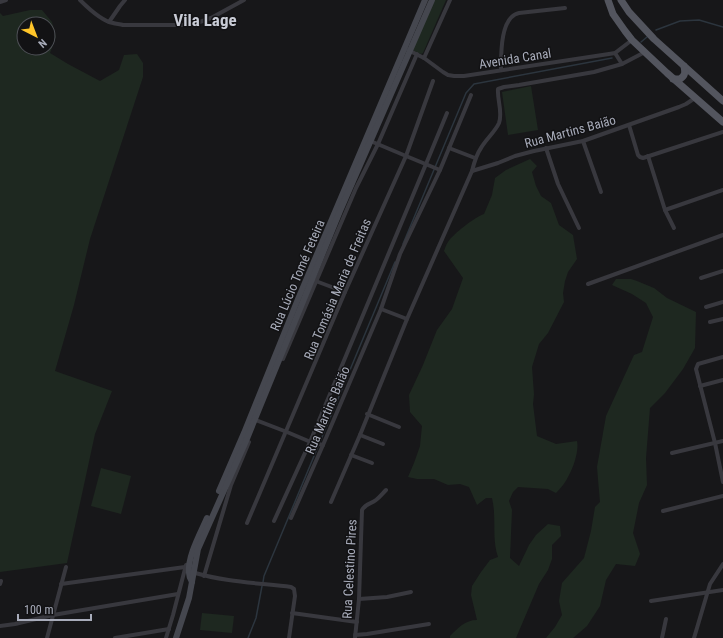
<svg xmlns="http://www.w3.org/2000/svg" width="723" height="638" viewBox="0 0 723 638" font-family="'Roboto Condensed',sans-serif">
<rect width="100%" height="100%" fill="#171719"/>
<g fill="#1e2820" fill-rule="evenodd">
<path d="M434 0H446L423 53 421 54 414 51 413 49Z"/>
<path d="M30 10H42L52 22 56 37 50 53 68 64 100 81 119 70 124 55 137 54 143 63V77L90 239 74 305 55 371 112 391 95 434 67 563 0 572V13L3 16ZM24 24H48V48H24Z"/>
<path d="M531 86 538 130 508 135 502 92Z"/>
<path d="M530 159 537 166 532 172 536 186 541 196 551 203 559 225 573 235 577 259 568 272 565 281 563 293 564 302 548 333 539 344 532 367 534 394 533 404 537 436 556 444 577 441C579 450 574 466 569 475 566 482 561 488 556 493L548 489 518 487 513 492 509 501 512 510 510 558 519 566 529 545 536 535 548 524 560 526 561 536 552 545V559L548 570 539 584 516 638H450V636C458 628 465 620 477 620L471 595 472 586 481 572 490 560 498 557C493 542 495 529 494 513 494 508 493 503 492 498H486L477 505 469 487 460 484 448 485 434 479H417L408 477 414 463 420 446 422 426 410 412 409 395 423 365 437 330 452 309 463 278 444 251C445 248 446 245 448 242 453 234 475 217 484 214L492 195 495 178 506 170Z"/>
<path d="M616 279H631L637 281 654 288 667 298 696 312 695 348 683 369 665 393 650 408 646 458 647 485 639 503 633 533 640 554 635 566 616 564 606 580 600 606 587 626 573 638H546L555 627 562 615 559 601 562 583 584 558 591 531 595 507 600 502 598 479 597 467 606 416 634 355 642 352 653 317 646 303 632 294 612 285Z"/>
<path d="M101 468 131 476 121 514 91 506Z"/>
<path d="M202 613 234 616 232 633 200 630Z"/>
</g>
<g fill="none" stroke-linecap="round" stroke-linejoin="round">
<g stroke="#2c353e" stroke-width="1.5">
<path d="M656 30 680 21 699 20 723 27"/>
<path d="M641 42 647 37"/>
<path d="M403 244 466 93 474 84 612 58"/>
<path d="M263 582 264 576 395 262"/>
<path d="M248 638 256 618 262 586"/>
</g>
<g stroke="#38383e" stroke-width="4">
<path d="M80 0C88 8 102 21 113 23 116 24 120 24 123 25H186L197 23 211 18 244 0"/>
<path d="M0 2 6 0"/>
<path d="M109 22 120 6 125 0"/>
<path d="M408 50 424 58 443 72 448 75 454 76H464L609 54 615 53 632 40"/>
<path d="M615 53 622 64"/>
<path d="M424 58 450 0"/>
<path d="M501 70C501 55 500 17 519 13L565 8"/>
<path d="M629 125 638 155 640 157 643 158 723 132"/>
<path d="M368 140 406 156 440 170"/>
<path d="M583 141 601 192"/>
<path d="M449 148 475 158"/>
<path d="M546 148 558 184 579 228"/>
<path d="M648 156 665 210 674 228"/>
<path d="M472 171 498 163 515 156 534 151 583 141 679 107 686 104 695 98"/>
<path d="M665 210 723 190"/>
<path d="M701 278 723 271"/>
<path d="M313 280 345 292"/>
<path d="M588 284 723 235"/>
<path d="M706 307 723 302"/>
<path d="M381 309 407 319"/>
<path d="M710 322 723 319"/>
<path d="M723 357 698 364 696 369 715 443 723 482"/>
<path d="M283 359 356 188 378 144 417 54"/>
<path d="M700 386 723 380"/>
<path d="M367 414 399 427"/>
<path d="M253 419 287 432 313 443 323 445"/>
<path d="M360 435 383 444"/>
<path d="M672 453 723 441"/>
<path d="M351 455 372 463"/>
<path d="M331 502 360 435 407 319 472 171C474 163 476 155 481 148 486 139 495 132 499 123 503 112 497 100 498 89L504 87 519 85 594 72 622 64 645 52"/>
<path d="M663 511 723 496"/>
<path d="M291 518 323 445 381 309 400 254 440 170 471 95"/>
<path d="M274 521 310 442 426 164 447 113"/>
<path d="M247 523 345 292 406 156 433 81"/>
<path d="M192 572C224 582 258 583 291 587L294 589 295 596 289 638"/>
<path d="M204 576 231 485 249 442"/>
<path d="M0 584 1 581"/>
<path d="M61 584 185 567"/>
<path d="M359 599 387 597 411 592"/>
<path d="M651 601 723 590"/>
<path d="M292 613 357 622"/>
<path d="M0 626 15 624 53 615 178 594"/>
<path d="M355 635 367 634 429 624"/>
<path d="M47 638 66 567"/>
<path d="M115 638 169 629"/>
<path d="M166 638 173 615 186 565"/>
<path d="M355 638 359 599 362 510C366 503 371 504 376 500 380 497 383 493 386 490"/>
<path d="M662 638 666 619"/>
<path d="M694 638 710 584 723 564"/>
</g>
<g stroke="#45474f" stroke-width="6">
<path d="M219 491 244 433 298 299 425 0"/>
<path d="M192 582C190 579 189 576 189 573 187 557 201 532 207 518"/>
<path d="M176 638 189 598 198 549 246 441 340 211 432 0"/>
</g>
<g stroke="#53555e" stroke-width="7">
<path d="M608 0 613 14 625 31 632 40 667 73 723 122"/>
<path d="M621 0 629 12 654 39 723 101"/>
<path d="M673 79H680C686 75 685 72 684 66"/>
</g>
</g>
<g text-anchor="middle" stroke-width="3" stroke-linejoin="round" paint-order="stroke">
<g font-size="13" fill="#a8acba" stroke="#121214">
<text transform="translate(515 58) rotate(-9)" y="5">Avenida Canal</text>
<text transform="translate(570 131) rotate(-15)" y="5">Rua Martins Baião</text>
<text transform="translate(297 275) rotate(-67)" y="5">Rua Lúcio Tomé Feteira</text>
<text transform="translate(337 289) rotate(-67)" y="5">Rua Tomásia Maria de Freitas</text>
<text transform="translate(327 410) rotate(-67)" y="5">Rua Martins Baião</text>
<text transform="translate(349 569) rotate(-87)" y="5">Rua Celestino Pires</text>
</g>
<g font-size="17" font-weight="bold" fill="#c9ccd6" stroke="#121214">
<text x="205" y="26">Vila Lage</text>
</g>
</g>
<g transform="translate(36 36) rotate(138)"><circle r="19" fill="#121214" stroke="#4e5056"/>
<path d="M0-3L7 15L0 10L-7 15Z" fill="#ffc529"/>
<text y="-6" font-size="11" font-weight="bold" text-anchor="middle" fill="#a8acba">N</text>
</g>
<path d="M18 614v6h73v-6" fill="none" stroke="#a8acba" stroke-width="2"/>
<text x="24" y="614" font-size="12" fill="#a8acba" stroke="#121214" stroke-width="3" paint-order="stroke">100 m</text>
</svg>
